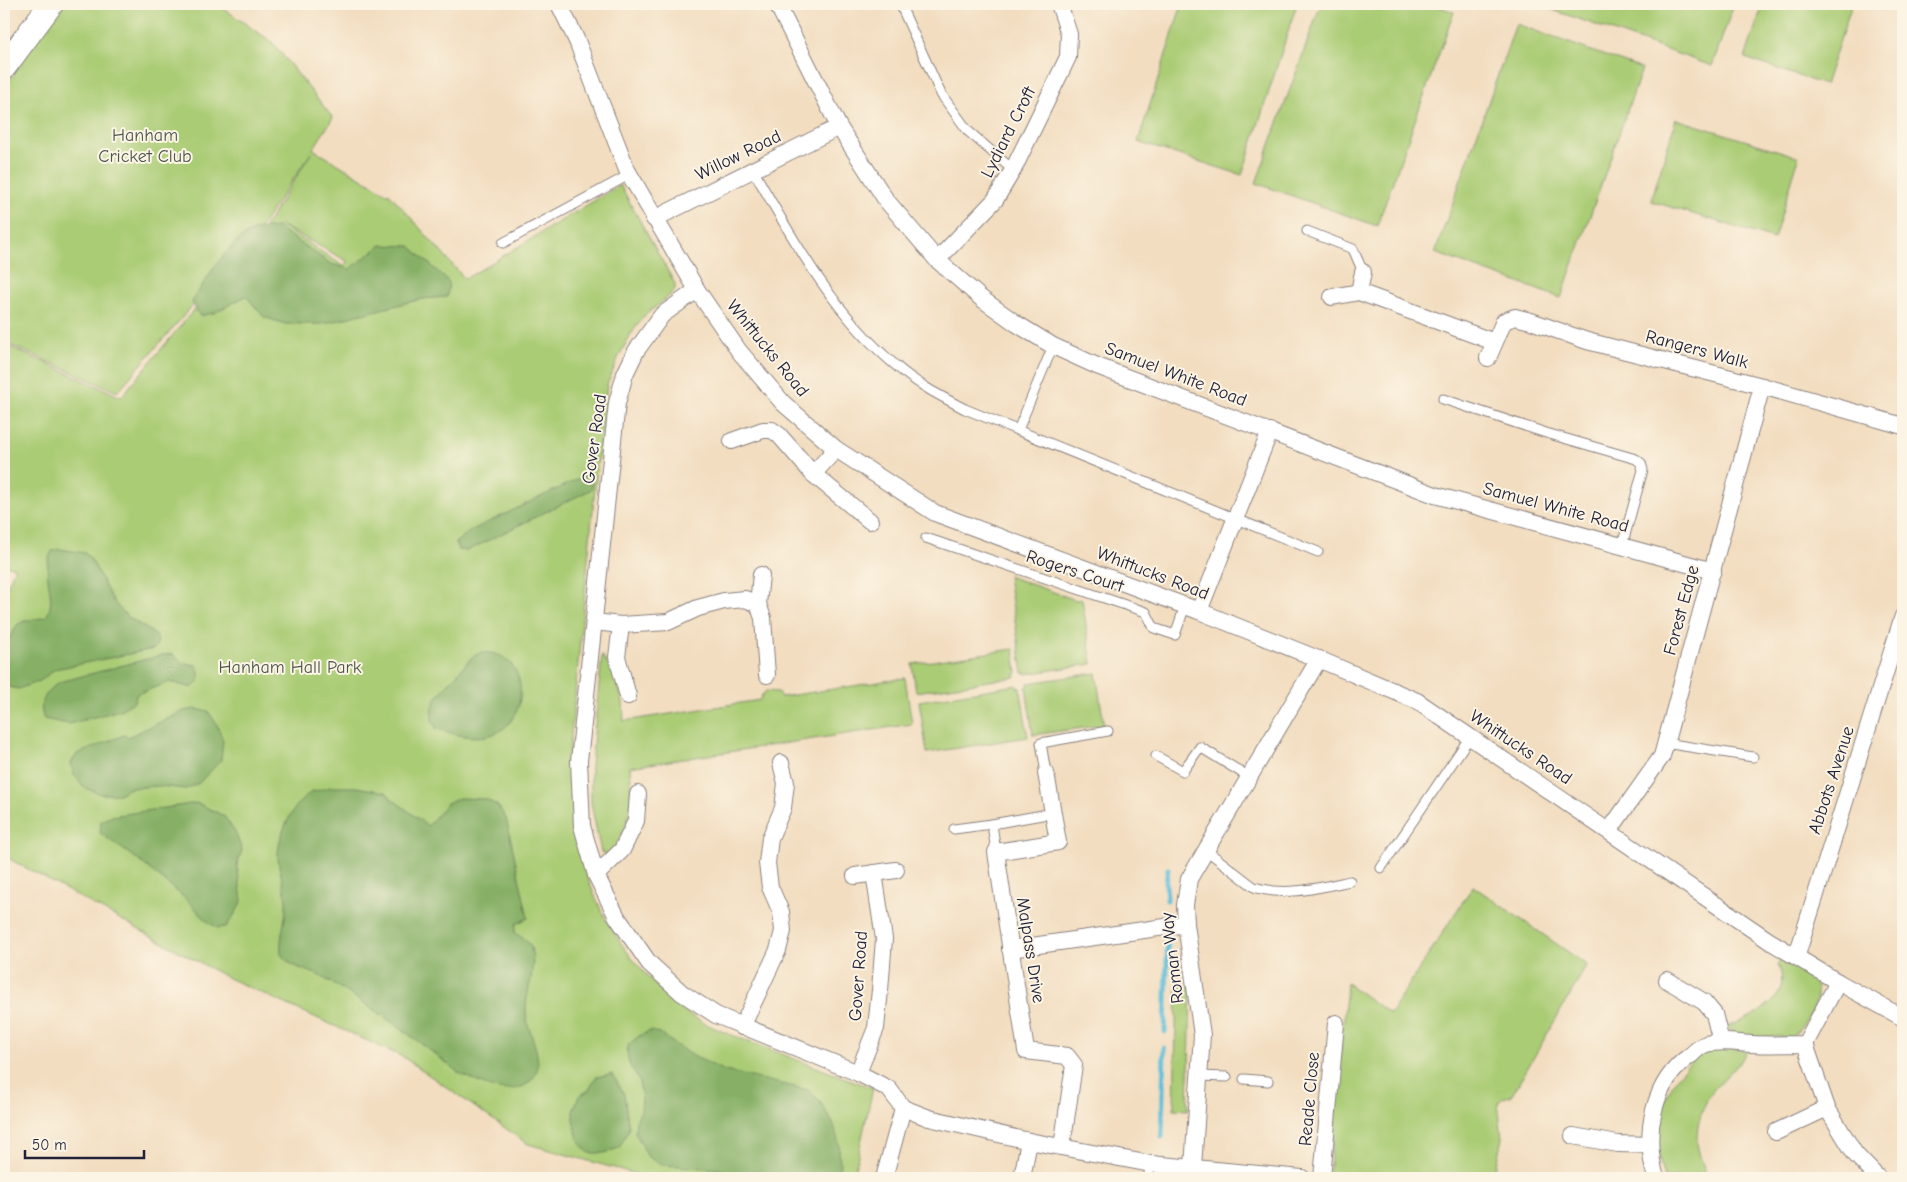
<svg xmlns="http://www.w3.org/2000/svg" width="1907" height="1182" viewBox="0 0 1907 1182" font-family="'Comic Neue',sans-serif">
<rect width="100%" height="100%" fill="#fcf5e5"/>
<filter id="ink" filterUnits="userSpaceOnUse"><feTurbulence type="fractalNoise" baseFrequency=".02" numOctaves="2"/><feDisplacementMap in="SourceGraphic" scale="10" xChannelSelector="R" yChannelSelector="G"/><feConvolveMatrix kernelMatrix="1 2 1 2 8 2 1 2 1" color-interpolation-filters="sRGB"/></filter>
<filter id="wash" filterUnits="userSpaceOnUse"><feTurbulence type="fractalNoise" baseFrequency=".0096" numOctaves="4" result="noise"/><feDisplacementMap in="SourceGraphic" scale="20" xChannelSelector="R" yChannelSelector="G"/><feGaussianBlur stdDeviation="1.12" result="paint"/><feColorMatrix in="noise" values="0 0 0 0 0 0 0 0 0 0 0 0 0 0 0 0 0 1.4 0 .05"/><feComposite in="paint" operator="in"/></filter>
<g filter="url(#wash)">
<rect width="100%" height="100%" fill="#f2ddc0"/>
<g fill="#aacc75" stroke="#667758" fill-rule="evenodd">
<path d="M59 4H217L272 42 333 118 313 149 388 194 389 193 465 279 620 185 675 284V289L668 297 644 316 631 334 619 356 607 385 597 467 570 746C569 832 584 905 643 971 657 987 671 1003 690 1015 712 1029 742 1039 766 1048 802 1062 837 1075 873 1088L853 1178H650L528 1144 403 1057 226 977 4 856V594L15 568 4 564V344L121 397 270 219 311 153 258 231 117 392 4 342V89ZM279 224 347 261V262L343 266Z"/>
<path d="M1182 4H1297L1242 175 1138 142Z"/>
<path d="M1321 4H1432L1454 12 1377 226 1256 183Z"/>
<path d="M1536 4H1734L1712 66Z"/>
<path d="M1763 4H1852L1825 85 1745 58Z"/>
<path d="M1516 24 1642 69 1561 298 1435 253Z"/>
<path d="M1676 119 1799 157 1774 239 1651 201Z"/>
<path d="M1008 576 1076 600 1082 599 1092 664 1026 674V672L1023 673Z"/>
<path d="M1014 649 1017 673 1015 674 1016 677 916 692 912 664Z"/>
<path d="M602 655 616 679 623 702 624 721 760 700 761 696 766 691 778 692 781 697 905 678 912 724 630 767C632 797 633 817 617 844 614 849 612 853 606 855L601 852 591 803V765Z"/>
<path d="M1096 673 1104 725 1033 735 1026 687 1029 686 1028 683Z"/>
<path d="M1017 685V688L1020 687 1028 737 927 753 919 701Z"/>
<path d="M1473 886 1587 965 1512 1095 1503 1098 1498 1103 1502 1138 1493 1178H1356L1329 1177 1347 983 1390 1014Z"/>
<path d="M1780 958C1789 963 1804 968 1811 976 1828 994 1806 1026 1791 1037 1774 1036 1738 1041 1727 1027 1755 1015 1794 1001 1778 964Z"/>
<path d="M1177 986H1191L1188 1110 1174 1109Z"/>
<path d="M1722 1048 1748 1050C1739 1064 1729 1073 1718 1085 1703 1100 1694 1128 1698 1149 1700 1159 1705 1169 1708 1178H1664C1659 1161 1656 1142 1658 1124 1662 1099 1678 1069 1700 1055 1706 1051 1715 1050 1722 1048Z"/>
</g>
<g fill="#87b066" stroke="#546950">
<path d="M277 227 331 264 350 269 381 245 410 246 449 282 447 297 422 299 322 324H285L264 317 246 296 214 313 200 316 192 302C206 279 227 243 253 231 260 228 269 228 277 227Z"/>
<path d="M586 475 592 477V489L467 551 458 550 456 542 472 530Z"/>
<path d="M60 549 85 553 90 558C102 576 108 600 126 615 132 621 155 632 157 638 159 642 156 646 154 649L55 669 40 681 18 689 9 687 4 678V647L17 625 24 621 46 617C59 597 39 574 52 551Z"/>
<path d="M482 652C488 653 496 653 501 656 532 673 524 727 490 735 473 740 453 734 437 729L432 721V709L436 698 472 657Z"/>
<path d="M172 654 183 663 196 665C201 675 201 680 192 688L170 682 137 694 134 702 120 710 69 724 44 719C37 703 47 690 60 682L162 655Z"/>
<path d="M195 709 208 711 217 725 223 740 221 760 199 783 186 789 158 786 130 788 119 794H101L85 788 74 775 71 763 77 754 124 735 128 737 184 711Z"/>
<path d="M331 787H356L386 792 391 798 428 826 447 803 459 798 486 799 498 806 506 818 528 918 516 924 515 933C521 937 529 941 531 948 538 972 522 996 527 1020 531 1039 549 1069 527 1084 505 1098 480 1083 459 1073 415 1038 369 1004 320 976 306 969 290 968 281 954 279 936 287 919 286 901 285 885 278 870 278 855 279 833 293 803 312 792 318 790 325 789 331 787Z"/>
<path d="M197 803 224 816 235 832 242 850 237 865 242 901 235 914 226 927 218 928 208 922 187 900 141 862 100 833 101 821 112 816Z"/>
<path d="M650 1031 659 1033 691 1055 725 1071 808 1090 819 1100 834 1125 839 1145 840 1165 836 1178H743L718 1169 662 1165 648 1157 635 1132 636 1121 641 1111 642 1099 639 1081 629 1064 627 1051 629 1044 639 1036Z"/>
<path d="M612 1074 624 1094 629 1129 619 1148 604 1153H589L580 1144 575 1128 573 1111 579 1096 589 1090 596 1077Z"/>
</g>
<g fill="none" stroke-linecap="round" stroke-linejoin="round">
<g stroke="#59bcd7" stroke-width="5">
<path d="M1167 900 1166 883 1168 869"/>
<path d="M1165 1032 1168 930"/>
<path d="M1162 1137 1164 1048"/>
</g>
</g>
</g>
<g filter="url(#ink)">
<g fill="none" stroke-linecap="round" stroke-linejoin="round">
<g stroke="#8a807e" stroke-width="11">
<g id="lane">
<path d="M900 4 941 94 968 131 1013 170"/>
<path d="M753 170C793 239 832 312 894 364 915 383 940 396 965 409L1318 552"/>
<path d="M1307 231 1353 249 1363 272"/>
<path d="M503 243 629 175"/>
<path d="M1443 399 1546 433 1636 459 1641 463 1643 470 1622 546"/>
<path d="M1018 430 1053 346"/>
<path d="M926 538 1146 612 1154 628 1175 635 1185 606"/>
<path d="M1665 743 1753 757"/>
<path d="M1156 756 1183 771 1200 747 1249 777"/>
<path d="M1046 773 1041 743 1108 731"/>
<path d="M954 829 992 824"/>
<path d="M1206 850 1254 887C1285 897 1318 888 1350 881"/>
<path d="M996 852 992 824 1053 813"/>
<path d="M1381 868 1470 737"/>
<path d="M1199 1076 1227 1077"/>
<path d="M1244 1079 1268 1081"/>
<path d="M1148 1178 1151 1164"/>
</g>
</g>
<g stroke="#8a807e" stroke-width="18">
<g id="street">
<path d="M559 4 577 41 627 170 697 290 739 351 783 403 836 449 935 513 1199 611 1323 661 1417 701 1768 940 1838 982 1903 1018"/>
<path d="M777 4 839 127 886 200 937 260 982 299 1017 324 1053 346 1097 366 1435 495 1713 571"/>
<path d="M654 219 839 127"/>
<path d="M937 260 995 200 1013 170 1068 57 1069 34 1059 4"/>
<path d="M697 290 662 315 636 351 625 374 617 403 579 761 582 826 596 875 617 917 649 963 682 993 716 1015 858 1073 889 1089 903 1108 929 1118 1029 1141 1151 1164 1302 1178"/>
<path d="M1359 292 1363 272"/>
<path d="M1332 297 1359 292 1494 342"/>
<path d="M1488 358 1504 321 1515 317 1531 321 1587 341 1762 386 1903 426"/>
<path d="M732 441 763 430H772L779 435 813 474 870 521"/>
<path d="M813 474 836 449"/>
<path d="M758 604 761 575"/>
<path d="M1199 611 1270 431"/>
<path d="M594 622 621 625 668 622 698 608 724 601 745 599 758 604 763 618 767 675"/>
<path d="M621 625 617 657 628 696"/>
<path d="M1046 773 1058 842 996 852 1026 1051 1067 1056 1074 1065 1062 1147"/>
<path d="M1609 831 1662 756 1762 386"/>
<path d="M596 875 622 850 636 821 638 794"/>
<path d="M855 876 896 870"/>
<path d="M1010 949 1186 924"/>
<path d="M1797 955 1903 616"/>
<path d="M1667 980 1704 1002 1714 1014 1721 1042"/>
<path d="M742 1027 778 950 783 931 781 912 770 887 767 863 770 838 783 808 786 783 781 763"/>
<path d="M1805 1044 1827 1108 1855 1154 1878 1178"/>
<path d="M858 1073 876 1028 880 990 884 939 874 873"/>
<path d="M1776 1132 1827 1108"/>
<path d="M1573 1136 1618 1144 1650 1145"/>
<path d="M1193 1167 1202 1035 1186 924 1185 905 1189 879 1319 659"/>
<path d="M884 1178 903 1108"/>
<path d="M1022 1178 1029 1141"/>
<path d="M1322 1178 1336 1023"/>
<path d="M1656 1178C1643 1134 1652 1082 1691 1055 1695 1051 1701 1046 1706 1044 1721 1040 1737 1043 1752 1044 1769 1045 1787 1044 1805 1044L1838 982"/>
</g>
</g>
<g stroke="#8a807e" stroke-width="26">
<path id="secondary" d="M4 67 51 4"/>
</g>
<use href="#lane" stroke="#fff" stroke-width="9"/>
<use href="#street" stroke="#fff" stroke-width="16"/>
<use href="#secondary" stroke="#fff" stroke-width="24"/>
</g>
</g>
<g text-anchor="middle" stroke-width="4" stroke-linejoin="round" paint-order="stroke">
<g font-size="18" fill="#22223b" stroke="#fcf5e5">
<text transform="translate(1008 132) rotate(-63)" y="6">Lydiard Croft</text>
<text transform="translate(738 155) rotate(-26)" y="6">Willow Road</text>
<text transform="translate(768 348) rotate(51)" y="6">Whittucks Road</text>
<text transform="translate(1697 349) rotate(15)" y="6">Rangers Walk</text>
<text transform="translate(1176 374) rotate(21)" y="6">Samuel White Road</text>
<text transform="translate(594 439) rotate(-82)" y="6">Gover Road</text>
<text transform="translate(1556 507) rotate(15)" y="6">Samuel White Road</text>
<text transform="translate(1075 571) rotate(18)" y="6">Rogers Court</text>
<text transform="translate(1153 573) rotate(21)" y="6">Whittucks Road</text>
<text transform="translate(1681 610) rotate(-75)" y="6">Forest Edge</text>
<text transform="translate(1521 747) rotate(34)" y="6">Whittucks Road</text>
<text transform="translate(1831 780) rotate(-72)" y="6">Abbots Avenue</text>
<text transform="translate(1031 950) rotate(81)" y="6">Malpass Drive</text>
<text transform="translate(1172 958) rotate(-97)" y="6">Roman Way</text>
<text transform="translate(858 976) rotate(-86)" y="6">Gover Road</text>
<text transform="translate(1309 1099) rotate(-85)" y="6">Reade Close</text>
</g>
<g font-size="18" fill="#4b554c" stroke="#fcf5e5">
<text x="145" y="141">Hanham<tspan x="145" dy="21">Cricket Club</tspan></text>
<text x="290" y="673">Hanham Hall Park</text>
</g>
</g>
<rect width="1907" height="1182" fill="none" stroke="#fcf5e5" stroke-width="20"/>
<path d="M25 1150v8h119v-8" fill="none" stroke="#22223b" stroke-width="2.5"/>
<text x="32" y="1150" font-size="15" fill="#22223b" stroke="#fcf5e5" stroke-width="4" paint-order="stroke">50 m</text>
</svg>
